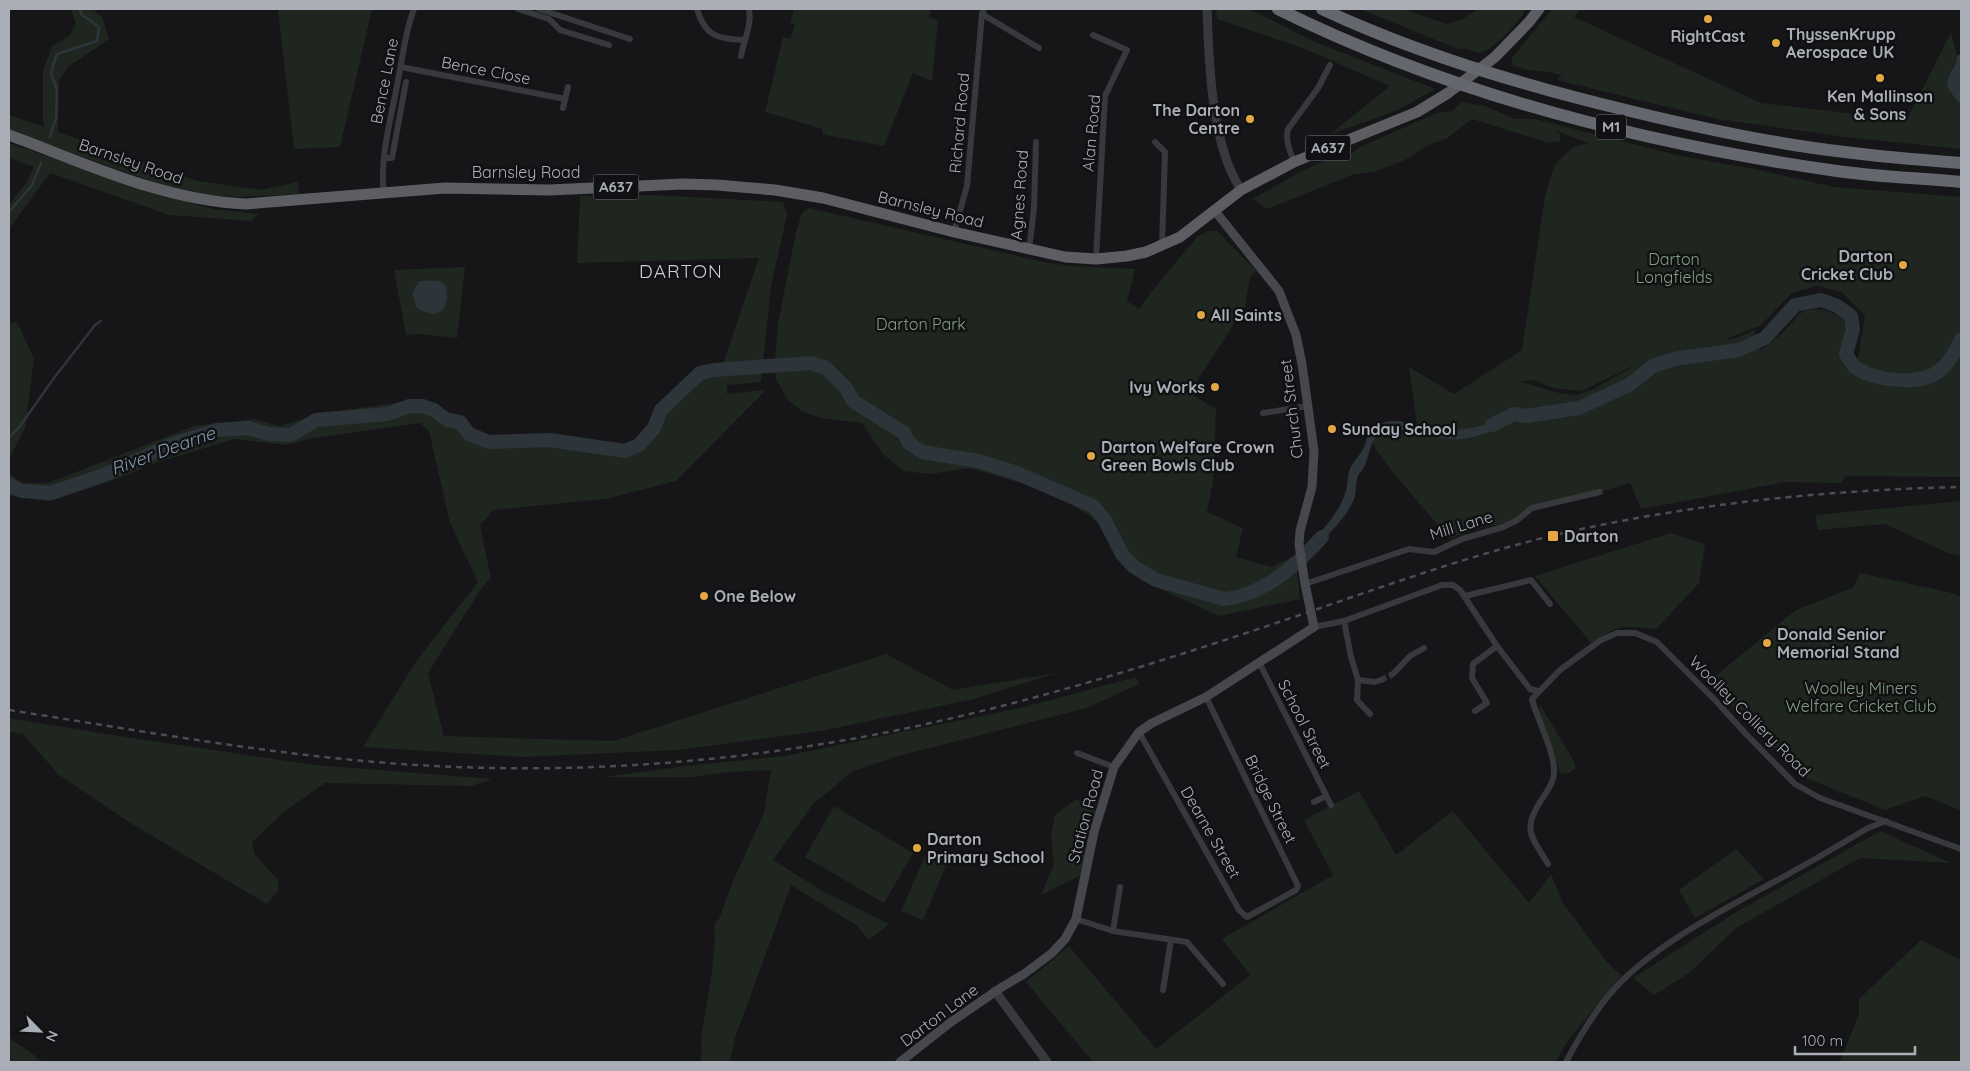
<svg xmlns="http://www.w3.org/2000/svg" width="1970" height="1071" viewBox="0 0 1970 1071" font-family="Quicksand,sans-serif">
<rect width="100%" height="100%" fill="#161618"/>
<g fill="#1f261f" fill-rule="evenodd">
<path d="M71 9H92L102 17 109 39 68 67 59 80 58 132 197 181 261 190 298 182 299 194 239 197 188 194 9 131V115L44 127 43 120V71L52 46 69 36 76 24Z"/>
<path d="M278 9H372L340 147 294 149Z"/>
<path d="M794 9H931L929 17 938 20 932 81 913 73 884 146 822 134 823 129 765 112 783 37 790 39 795 25 790 23Z"/>
<path d="M1216 9H1250L1313 41 1435 89 1398 110 1329 135 1390 86 1305 49 1217 19Z"/>
<path d="M1360 9H1403L1446 24 1463 19 1477 9H1524L1525 10C1521 20 1491 52 1480 53 1472 53 1468 47 1458 49Z"/>
<path d="M1552 9H1580L1574 17 1761 103 1907 120 1951 32 1957 56 1953 68 1954 96 1961 104V149L1845 137 1717 119 1557 80 1564 72 1560 75C1544 69 1525 73 1512 64V58Z"/>
<path d="M1462 102 1485 106 1515 119H1535L1676 155 1764 171 1834 187 1961 197V477L1846 476 1841 483 1785 482 1641 509 1630 483 1600 492 1532 508 1509 522 1477 529 1450 539 1394 474 1375 448 1373 443C1382 419 1425 436 1442 438 1450 439 1466 440 1473 438 1482 436 1498 422 1506 416 1478 430 1447 434 1417 424L1409 367 1454 394 1522 350 1545 196 1555 164 1573 147 1588 143 1556 131 1561 136 1560 141 1549 143 1472 119 1446 139 1430 144 1407 159 1374 172 1354 174 1267 209 1253 199 1301 171 1341 154 1349 156 1360 147 1437 113 1453 111ZM1817 286 1842 292 1865 316 1858 358 1841 349 1846 334 1847 323 1838 316 1827 311 1816 309 1807 310 1799 314 1785 331 1761 350 1754 330 1737 338 1724 340 1761 325 1792 293ZM1641 362 1592 390 1576 395 1559 393 1521 382 1534 380 1552 388 1582 391Z"/>
<path d="M9 143 159 195 213 209 259 214 251 221 169 215 50 173 9 229V205L26 183 34 167 9 158Z"/>
<path d="M653 195 783 202 787 215 771 286 761 382 727 385V394L762 390 764 392 676 481 605 499 494 510 480 525 491 578 481 589 428 673 444 736 613 741 886 654 953 690 1056 673 974 699 821 731 678 750 521 757 363 747 417 660 478 582 450 523 429 431 420 423 314 438 286 445 234 439 156 463 119 478 50 501 9 496V474L23 483H48L194 426 255 419 279 426 323 413 425 399 462 420 471 432 491 438 552 435 625 445 639 440 659 406 698 368 723 364 759 258 577 263 580 196Z"/>
<path d="M809 208 1044 262 1071 266 1135 269 1127 301 1139 309 1152 291 1198 236 1209 231H1217L1256 271 1250 277 1245 307 1189 393 1216 409 1213 482 1207 512 1243 528 1236 557 1272 567 1295 555 1300 599 1219 616 1141 580 1124 563 1102 526 1086 513 1068 503 1031 486 970 468 930 474 903 471 883 454 862 423 820 418 802 411 788 400 776 379 775 361 778 323 796 232 802 213Z"/>
<path d="M465 267 457 338 418 334 406 335 394 270Z"/>
<path d="M17 322 34 359 25 428 9 459V323Z"/>
<path d="M1961 501V556L1948 553 1885 524 1818 530 1815 515Z"/>
<path d="M1671 533 1705 544 1699 583 1656 629C1622 625 1620 624 1591 643L1535 576Z"/>
<path d="M1860 573 1956 594 1961 598 1960 810 1925 796 1885 810 1806 778 1707 683 1796 610 1854 587Z"/>
<path d="M1136 677 1139 684 1087 708 898 756 853 771 813 804 773 860 824 892 889 924 869 940 856 925 791 885 735 1038 730 1062H700L702 1052 701 1039 711 978 715 942 714 925 719 919 733 881 764 813 771 770 728 772 692 777H603L694 765 785 756 1021 708Z"/>
<path d="M1540 705 1574 761 1576 768 1569 773 1561 774 1539 715Z"/>
<path d="M9 718 125 737 315 765 492 779 471 786 325 783 284 812 252 842 255 855 278 880V891L267 904 132 824 58 774 23 734 9 732Z"/>
<path d="M1359 791 1396 855 1453 811 1529 903 1551 874 1563 903 1607 962 1622 976 1566 1043 1556 1062H1093L1026 982 1069 946 1156 1049 1250 975 1222 939 1333 875 1304 820Z"/>
<path d="M1075 800 1097 802 1083 874 1041 895 1054 864 1051 836 1055 815Z"/>
<path d="M834 806 913 853 884 903 805 857Z"/>
<path d="M1880 831 1951 863 1860 858 1736 928 1689 973 1654 995 1633 978 1733 914Z"/>
<path d="M1736 849 1764 879 1695 918 1679 890Z"/>
<path d="M926 854 947 863 923 920 901 911Z"/>
<path d="M1921 940 1961 960V1062H1840L1859 1014V999Z"/>
<path d="M9 1038 30 1052 42 1062H9Z"/>
</g>
<g fill="#2d353b">
<path d="M1961 54V104C1958 102 1956 99 1953 95 1939 78 1956 73 1957 56Z"/>
<path d="M419 281C426 281 438 279 443 283 451 289 450 328 417 308L412 294Z"/>
<path d="M1506 416 1510 420C1489 434 1467 443 1442 438 1422 435 1397 423 1378 436 1370 441 1369 458 1364 467 1363 470 1359 473 1358 476 1355 483 1357 491 1354 499 1344 524 1321 537 1309 560L1308 543C1322 534 1342 507 1346 491 1348 484 1347 478 1349 472 1351 463 1359 457 1363 449 1367 442 1366 434 1373 428 1395 411 1423 430 1447 430 1468 430 1488 425 1506 416Z"/>
</g>
<g fill="none" stroke-linecap="round" stroke-linejoin="round">
<g stroke="#2d353b" stroke-width="2.5">
<path d="M50 137 56 118 57 91 51 72 57 54 97 41 99 27 81 14 80 9"/>
<path d="M9 212 32 185 41 163"/>
<path d="M9 438 20 426 54 378 95 325 101 321"/>
</g>
<g stroke="#2d353b" stroke-width="14">
<path d="M1492 425 1514 414 1526 416 1579 408 1629 385 1653 366 1674 359 1739 350 1765 338 1795 305 1821 300 1837 306 1851 316 1853 329 1846 354C1849 358 1851 364 1855 367 1873 381 1921 386 1939 371 1950 362 1955 352 1961 340"/>
<path d="M9 485 22 491 51 493 104 475 170 445 217 430 248 428 269 434 291 435 316 420 388 414 409 406H422L434 410 447 420 460 422 469 434 489 442 550 440 625 451 639 445 654 428 661 410 700 373 714 370 811 363 826 368 846 388 853 401 904 433 909 443 922 452 978 461 1014 472 1093 506 1104 519 1122 554 1134 567 1156 580 1224 599C1263 596 1297 565 1322 537"/>
</g>
<path stroke="#333438" stroke-width="6" stroke-dasharray="6 3" stroke-linecap="butt" d="M1381 680 1393 674"/>
<g stroke="#38393d" stroke-width="6">
<path d="M518 9 549 19 560 30 609 45"/>
<path d="M539 9 630 39"/>
<path d="M697 9C705 36 717 39 744 40"/>
<path d="M982 14 1039 48"/>
<path d="M1093 35 1127 50 1105 96 1096 259"/>
<path d="M741 56C744 40 752 25 749 9"/>
<path d="M401 67 565 99"/>
<path d="M563 108 568 87"/>
<path d="M1155 142 1165 152 1162 246"/>
<path d="M384 158H392L406 82"/>
<path d="M1294 162C1290 151 1285 140 1288 129L1318 88 1330 65"/>
<path d="M384 194C379 157 392 116 398 80 403 57 405 31 414 9"/>
<path d="M954 232 967 186 982 14 984 9"/>
<path d="M1029 250 1034 208 1036 142"/>
<path d="M1263 413 1308 406"/>
<path d="M1305 584 1409 549 1434 552 1462 539 1503 527 1516 521 1532 508 1600 492"/>
<path d="M1465 596 1531 580 1550 604"/>
<path d="M1344 621 1351 657 1358 680 1357 700 1370 714"/>
<path d="M1314 627 1344 621 1442 585H1453L1460 590 1497 646 1530 689 1538 691"/>
<path d="M1260 664 1331 805"/>
<path d="M1393 674 1410 656 1424 648"/>
<path d="M1358 680 1375 682 1381 680"/>
<path d="M1475 711 1487 703 1472 678 1473 664 1497 646"/>
<path d="M1139 732 1239 910 1247 917 1296 890 1298 886 1206 697"/>
<path d="M1077 753 1114 767"/>
<path d="M1314 802 1326 796"/>
<path d="M1548 864C1529 833 1522 828 1544 796 1549 788 1554 781 1554 772 1555 752 1537 720 1532 699L1560 670 1601 640 1617 633H1635L1657 642 1714 699 1746 734 1795 784 1820 798 1961 849"/>
<path d="M1076 919 1113 931 1187 942 1223 984"/>
<path d="M1113 931 1120 887"/>
<path d="M1163 990 1171 940"/>
<path d="M1566 1062C1578 1039 1592 1016 1609 995 1647 949 1719 912 1772 883 1804 866 1836 847 1868 828L1886 821"/>
</g>
<g stroke="#38393d" stroke-width="9">
<path d="M1207 9C1209 63 1211 144 1241 190"/>
<path d="M995 991 1047 1062"/>
</g>
<path stroke="#46484d" stroke-width="9" d="M900 1062 951 1022 1002 987 1024 974 1052 953 1065 939 1076 919 1094 832 1114 767 1139 732 1152 723 1206 697 1314 627 1305 584 1299 544 1300 531 1312 487 1314 451 1302 364 1296 335 1279 291 1215 211"/>
<path stroke="#5c5e64" stroke-width="11" d="M9 135C85 163 164 201 246 204L445 188 549 190 683 184 717 185 775 190 823 198 954 232 1065 257 1096 259 1127 256 1146 252 1180 237 1241 190 1294 162 1417 112 1448 93 1495 57 1529 22 1539 9"/>
<g stroke="#64676d" stroke-width="12">
<path d="M1278 9C1452 95 1645 144 1837 171 1878 177 1920 178 1961 182"/>
<path d="M1322 9C1420 55 1524 86 1630 111 1700 128 1773 144 1845 152 1883 157 1922 160 1961 163"/>
</g>
<path stroke="#4b4d52" stroke-width="2.5" stroke-dasharray="6 5" stroke-linecap="butt" d="M9 710C150 732 292 759 435 766 592 774 749 761 903 729 1037 701 1167 660 1297 616 1382 587 1467 556 1555 535 1688 504 1825 490 1961 487"/>
</g>
<g fill="#e4a843" stroke="#111113" stroke-width="2">
<circle cx="1708" cy="19" r="5"/>
<circle cx="1776" cy="43" r="5"/>
<circle cx="1880" cy="78" r="5"/>
<circle cx="1250" cy="119" r="5"/>
<circle cx="1903" cy="265" r="5"/>
<circle cx="1201" cy="315" r="5"/>
<circle cx="1215" cy="387" r="5"/>
<circle cx="1332" cy="429" r="5"/>
<circle cx="1091" cy="456" r="5"/>
<rect x="1547" y="530" width="12" height="12" rx="2.5"/>
<circle cx="704" cy="596" r="5"/>
<circle cx="1767" cy="643" r="5"/>
<circle cx="917" cy="848" r="5"/>
</g>
<g text-anchor="middle" stroke-width="5" stroke-linejoin="round" paint-order="stroke">
<g fill="#111113" stroke="#7b7f86" stroke-width="1">
<rect x="1596" y="114.5" width="30" height="25" rx="4"/>
<rect x="1305.5" y="135.5" width="45" height="25" rx="4"/>
<rect x="593.5" y="174.5" width="45" height="25" rx="4"/>
</g>
<g font-size="15" font-weight="bold" fill="#a9aeb7">
<text x="1611" y="132">M1</text>
<text x="1328" y="153">A637</text>
<text x="616" y="192">A637</text>
</g>
<g font-size="16" font-weight="bold" fill="#a9aeb7" stroke="#111113" text-anchor="start">
<text x="1786" y="40">ThyssenKrupp<tspan x="1786" dy="18">Aerospace UK</tspan></text>
<text x="1708" y="42" text-anchor="middle">RightCast</text>
<text x="1880" y="102" text-anchor="middle">Ken Mallinson<tspan x="1880" dy="18">&amp; Sons</tspan></text>
<text x="1240" y="116" text-anchor="end">The Darton<tspan x="1240" dy="18">Centre</tspan></text>
<text x="1893" y="262" text-anchor="end">Darton<tspan x="1893" dy="18">Cricket Club</tspan></text>
<text x="1211" y="321">All Saints</text>
<text x="1205" y="393" text-anchor="end">Ivy Works</text>
<text x="1342" y="435">Sunday School</text>
<text x="1101" y="453">Darton Welfare Crown<tspan x="1101" dy="18">Green Bowls Club</tspan></text>
<text x="1564" y="542">Darton</text>
<text x="714" y="602">One Below</text>
<text x="1777" y="640">Donald Senior<tspan x="1777" dy="18">Memorial Stand</tspan></text>
<text x="927" y="845">Darton<tspan x="927" dy="18">Primary School</tspan></text>
</g>
<g font-size="16" fill="#a9aeb7" stroke="#111113">
<text transform="translate(486 70) rotate(11)" y="6">Bence Close</text>
<text transform="translate(384 81) rotate(-79)" y="6">Bence Lane</text>
<text transform="translate(959 123) rotate(-85)" y="6">Richard Road</text>
<text transform="translate(1091 133) rotate(-85)" y="6">Alan Road</text>
<text transform="translate(131 161) rotate(19)" y="6">Barnsley Road</text>
<text x="526" y="178">Barnsley Road</text>
<text transform="translate(1019 195) rotate(-86)" y="6">Agnes Road</text>
<text transform="translate(931 209) rotate(14)" y="6">Barnsley Road</text>
<text transform="translate(1291 409) rotate(-97)" y="6">Church Street</text>
<text transform="translate(1461 525) rotate(-17)" y="6">Mill Lane</text>
<text transform="translate(1750 716) rotate(45)" y="6">Woolley Colliery Road</text>
<text transform="translate(1305 724) rotate(63)" y="6">School Street</text>
<text transform="translate(1271 799) rotate(64)" y="6">Bridge Street</text>
<text transform="translate(1085 816) rotate(-75)" y="6">Station Road</text>
<text transform="translate(1211 832) rotate(60)" y="6">Dearne Street</text>
<text transform="translate(939 1015) rotate(-37)" y="6">Darton Lane</text>
</g>
<g font-size="16" fill="#82a083" stroke="#111113">
<text x="1674" y="265">Darton<tspan x="1674" dy="18">Longfields</tspan></text>
<text x="921" y="330">Darton Park</text>
<text x="1861" y="694">Woolley Miners<tspan x="1861" dy="18">Welfare Cricket Club</tspan></text>
</g>
<g font-size="18" font-style="italic" fill="#839caf" stroke="#111113">
<text transform="translate(163 451) rotate(-20)" y="6">River Dearne</text>
</g>
<g font-size="19" letter-spacing="1" fill="#cacdd3" stroke="#111113">
<text x="681" y="278">DARTON</text>
</g>
</g>
<rect width="1970" height="1071" fill="none" stroke="#a9aeb7" stroke-width="20"/>
<g transform="translate(40 1031) rotate(114)" stroke="#111113" stroke-width="4" paint-order="stroke">
<path d="M0-4L9 19L0 12L-9 19Z" fill="#a9aeb7"/>
<text y="-8" font-size="14" font-weight="bold" text-anchor="middle" fill="#a9aeb7">N</text>
</g>
<path d="M1795 1046v8h120v-8" fill="none" stroke="#a9aeb7" stroke-width="2.5"/>
<text x="1802" y="1046" font-size="15" fill="#a9aeb7" stroke="#111113" stroke-width="4" paint-order="stroke">100 m</text>
</svg>
